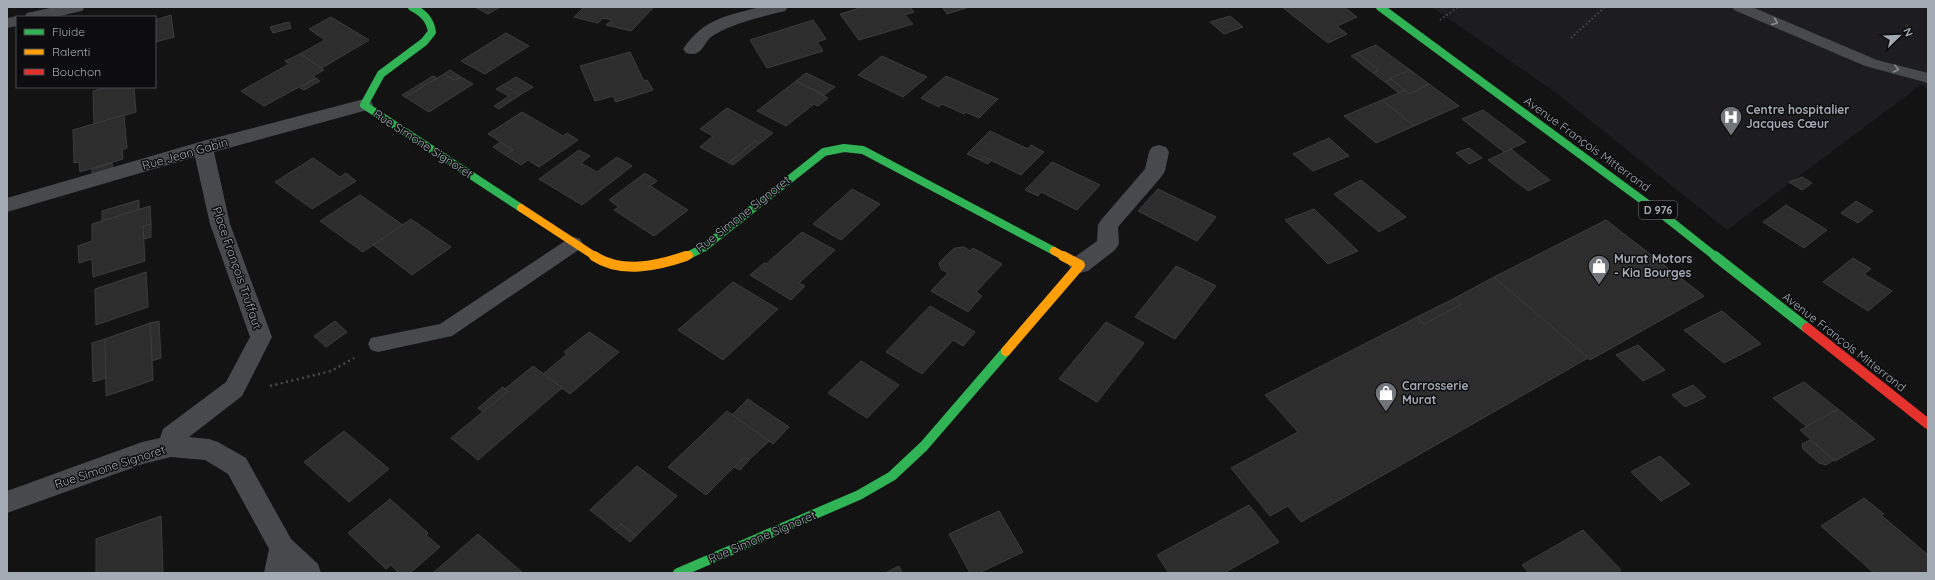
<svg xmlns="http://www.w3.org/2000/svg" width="1935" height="580" viewBox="0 0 1935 580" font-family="Quicksand,sans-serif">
<rect width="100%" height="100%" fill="#131313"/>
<path fill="#1d1d1f" d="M1432 7H1928V89L1921 85 1727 230 1555 92Z"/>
<g fill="#2d2d2e" stroke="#3b3d3f">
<path d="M475 7H500L488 14Z"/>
<path d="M584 7H654L631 31 606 25 612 20 603 18 598 23 574 17Z"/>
<path d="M863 7H910L914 12 905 15 913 24 859 40 840 14Z"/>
<path d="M942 7H969L947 14Z"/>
<path d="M1282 7H1344L1357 17 1337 26 1347 34 1328 43Z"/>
<path d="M171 15 174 37 155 42V20Z"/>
<path d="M1230 16 1243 27 1224 34 1210 22Z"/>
<path d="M331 17 369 40 322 68 300 54 325 40 309 29Z"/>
<path d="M813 20 826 39 817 42 823 51 767 68 750 40Z"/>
<path d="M289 22 291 28 273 33 270 27Z"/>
<path d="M506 33 529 46 485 74 461 61Z"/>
<path d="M1376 45 1410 70 1385 82 1373 73 1379 70 1357 53Z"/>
<path d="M630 52 644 81 647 80 653 90 616 102 613 96 595 101 580 66Z"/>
<path d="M1357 53 1379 70 1373 73 1351 56Z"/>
<path d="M300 54 324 70 313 76 316 78 264 106 241 91 289 64 285 61Z"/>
<path d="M882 56 927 77 903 97 858 75Z"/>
<path d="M450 70 461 77 455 80 444 74Z"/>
<path d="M1410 70 1429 84 1409 94 1390 78Z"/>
<path d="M806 73 835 87 824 95 796 81Z"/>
<path d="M444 74 455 80 461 77 473 84 429 112 405 97Z"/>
<path d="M433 76 437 78 405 97 402 95Z"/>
<path d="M946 76 998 99 979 118 966 112 964 114 942 104 939 107 921 98Z"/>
<path d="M516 77 533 87 520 95 503 85Z"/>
<path d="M316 78 320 81 304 90 300 88Z"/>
<path d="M1391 79 1405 90 1399 93 1385 82Z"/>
<path d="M796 81 828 98 818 106 814 104 786 126 757 111Z"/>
<path d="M1429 84 1459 106 1414 126 1382 100 1405 90 1409 94Z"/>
<path d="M503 85 520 95 499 109 494 106 509 96 496 89Z"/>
<path d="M108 87H134L136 112 94 124 93 91Z"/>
<path d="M1382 100 1414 126 1376 143 1344 116Z"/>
<path d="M727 108 773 133 759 144 755 141 729 163 700 147 713 136 700 129Z"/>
<path d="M1483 110 1526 142 1504 152 1462 119Z"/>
<path d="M522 112 563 136 567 133 578 140 539 167 528 160 521 165 505 155 513 150 488 134Z"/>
<path d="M124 115 127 148 122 150 123 159 80 172 79 162 74 163 73 130Z"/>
<path d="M990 131 1028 149 1031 145 1044 152 1021 175 984 157 980 160 967 154Z"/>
<path d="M1329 138 1349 156 1313 171 1293 154Z"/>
<path d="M755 141 759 144 733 165 729 163Z"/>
<path d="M500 142 513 150 505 155 493 147Z"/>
<path d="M1469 148 1482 158 1469 164 1456 153Z"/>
<path d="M1511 149 1550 180 1528 191 1488 160Z"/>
<path d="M579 150 590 156 581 163 597 172 617 157 632 166 582 205 539 179Z"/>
<path d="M984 157 992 160 988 164 980 160Z"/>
<path d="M313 158 340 177 346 173 356 181 312 209 275 182Z"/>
<path d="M1052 162 1100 185 1077 210 1041 192 1038 196 1025 190Z"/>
<path d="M112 163 113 173 92 179V169Z"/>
<path d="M645 173 657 181 650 186 688 210 654 236 614 210 619 207 609 200Z"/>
<path d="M1802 177 1812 183 1802 190 1789 182Z"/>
<path d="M1361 180 1406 217 1379 232 1334 194Z"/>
<path d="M852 189 880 204 841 240 813 224Z"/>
<path d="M1158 189 1216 217 1197 241 1138 211Z"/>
<path d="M360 195 403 225 363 252 320 221Z"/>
<path d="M139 200V210L102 221V211Z"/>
<path d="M1856 201 1873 211 1858 223 1841 213Z"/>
<path d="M1786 205 1827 230 1804 248 1763 222Z"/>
<path d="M150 206 151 224 143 226 145 261 93 277 92 259 79 263 78 246 92 241V224Z"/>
<path d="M1314 209 1358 251 1328 264 1285 220Z"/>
<path d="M411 219 451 247 412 275 373 245Z"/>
<path d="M1606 220 1704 296 1590 360 1494 277Z"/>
<path d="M151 224V237L144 239 143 226Z"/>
<path d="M802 232 835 250 799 283 805 286 791 300 750 275 764 263 766 264Z"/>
<path d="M964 247 970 251 973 248 1002 264 976 292 982 296 968 312 931 291 948 273 941 269 939 263 952 250 955 248Z"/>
<path d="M1853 258 1871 269 1864 274 1892 291 1868 311 1823 282Z"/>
<path d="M1176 266 1216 286 1175 339 1135 317Z"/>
<path d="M146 272 148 307 96 325 95 289Z"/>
<path d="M1494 277 1588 358 1301 522 1288 506 1270 516 1231 468 1298 432 1265 395 1417 317 1424 324 1462 304 1455 298Z"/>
<path d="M733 282 778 309 723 360 678 330Z"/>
<path d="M1455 298 1462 304 1424 324 1417 317Z"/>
<path d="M930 306 975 332 963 346 953 340 922 374 886 352Z"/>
<path d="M1722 311 1761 344 1724 363 1684 330Z"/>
<path d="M159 321 161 358 152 361 150 323Z"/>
<path d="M335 321 347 332 326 347 314 336Z"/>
<path d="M1106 322 1144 343 1097 402 1059 379Z"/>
<path d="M150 323 153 380 106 396 105 339Z"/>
<path d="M589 332 619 352 570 394 543 374 567 354 564 352Z"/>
<path d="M105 339 106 378 93 382 92 343Z"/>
<path d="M1638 345 1665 370 1643 381 1616 355Z"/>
<path d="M861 361 899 385 867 418 828 393Z"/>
<path d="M533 366 562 388 478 460 451 438 508 391 505 389Z"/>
<path d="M1804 382 1838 409 1807 427 1773 398Z"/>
<path d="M1693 385 1706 397 1685 407 1672 395Z"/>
<path d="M503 387 508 391 483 412 478 408Z"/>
<path d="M748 399 789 427 773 444 732 415Z"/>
<path d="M1838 409 1875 439 1835 461 1800 430Z"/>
<path d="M727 411 769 441 749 460 744 457 706 495 668 467Z"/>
<path d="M344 431 389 469 349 502 304 462Z"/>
<path d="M1810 440 1834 460 1826 465 1819 463 1803 449 1802 444Z"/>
<path d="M1660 456 1690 484 1661 501 1631 472Z"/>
<path d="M744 457 749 460 740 470 734 467Z"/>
<path d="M637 466 677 496 636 536 621 524 615 530 590 510Z"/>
<path d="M1864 498 1884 514 1881 515 1928 555V573H1874L1821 526Z"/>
<path d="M390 499 428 533 426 535 440 547 410 573H399L391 565 386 569 348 533Z"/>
<path d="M1249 505 1279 542 1224 573H1169L1157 555Z"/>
<path d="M999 511 1023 552 979 573H970L949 534Z"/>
<path d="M161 516 163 573H96V539Z"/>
<path d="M621 524 636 536 630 542 615 530Z"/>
<path d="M1583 530 1621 570 1616 573H1529L1522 565Z"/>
<path d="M478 534 523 573H433Z"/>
<path d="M899 566 902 573H885Z"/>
</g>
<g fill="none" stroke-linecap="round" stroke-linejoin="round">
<g stroke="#494a4e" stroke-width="2" stroke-dasharray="1.5 2.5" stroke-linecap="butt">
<path d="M1440 20 1458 7"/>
<path d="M1571 38 1605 7"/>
</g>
<path stroke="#494a4e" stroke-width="2.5" stroke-dasharray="2 3.5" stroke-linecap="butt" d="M270 386 331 371 354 358"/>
<g fill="#47494c" fill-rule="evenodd">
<path d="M1732 7H1752L1877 60 1928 73V83L1865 66 1734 10Z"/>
<path d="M574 237 580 239 583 244 580 249 452 336 378 352 371 350 368 344 371 338 440 324 568 239Z"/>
</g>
<g fill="#47494c" fill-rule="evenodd">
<path d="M54 7H85L82 11 55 17H24L27 13Z"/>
<path d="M760 7H788L785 11C761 17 736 22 714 35 702 42 704 58 686 53L683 49C704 18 727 16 760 7Z"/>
<path d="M17 16 22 17H17V26L7 28V18Z"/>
<path d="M364 99 371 101 373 105 371 109 214 152 230 224 272 337 242 396 189 437 209 439 218 442 246 458 291 539 318 564 321 573H264L269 549 228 474 205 460 171 457 143 464 7 513V491L142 442 160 438 163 429 226 382 250 337 210 224 195 157 7 212V198L203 141Z"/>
<path d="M1159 145 1166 147 1169 152 1165 171 1162 176 1118 227 1119 244 1115 250 1088 271 1080 273 1072 271 1069 265 1072 259 1097 241 1098 225 1101 220 1145 169 1149 152 1152 147Z"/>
</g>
<g stroke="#30b455" stroke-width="8">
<path d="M412 7C423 13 430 19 432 32L424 42 381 74 364 105 521 208"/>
<path d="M1380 7 1668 219 1716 257"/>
<path d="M689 255 703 248 824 152 844 148 863 150 1054 251"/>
</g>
<g stroke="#30b455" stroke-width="10">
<path d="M1715 256 1807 328"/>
<path d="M678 573 859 495 892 476 924 446 1006 351"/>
</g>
<g stroke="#ff9f0a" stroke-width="8">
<path d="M521 208 596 257"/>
<path d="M1054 251 1065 257"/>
<path d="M683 257 689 255"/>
</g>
<g stroke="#ff9f0a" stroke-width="10">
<path d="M594 256C621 274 657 266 686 256"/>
<path d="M1006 351 1080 265 1063 256"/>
</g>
<path stroke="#e5322d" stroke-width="10" d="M1807 328 1928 424"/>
</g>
<defs><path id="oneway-chevron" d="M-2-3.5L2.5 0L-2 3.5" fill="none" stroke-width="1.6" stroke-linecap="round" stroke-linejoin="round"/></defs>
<g stroke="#878e95">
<use href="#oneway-chevron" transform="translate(1775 22) rotate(23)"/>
<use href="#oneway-chevron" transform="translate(1896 69) rotate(14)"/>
</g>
<defs>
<g id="hospital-pin" transform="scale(1.15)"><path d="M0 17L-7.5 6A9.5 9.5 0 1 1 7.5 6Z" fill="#71767c" stroke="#0d0d0f"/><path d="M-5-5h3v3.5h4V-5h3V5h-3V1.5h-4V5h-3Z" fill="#fff"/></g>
<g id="shop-pin" transform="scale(1.15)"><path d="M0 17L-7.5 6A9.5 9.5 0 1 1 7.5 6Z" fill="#71767c" stroke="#0d0d0f"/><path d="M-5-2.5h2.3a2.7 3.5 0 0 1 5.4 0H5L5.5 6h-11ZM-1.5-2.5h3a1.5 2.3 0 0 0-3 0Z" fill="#fff"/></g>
</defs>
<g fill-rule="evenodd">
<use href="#hospital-pin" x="1731" y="117"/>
<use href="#shop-pin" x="1599" y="266"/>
<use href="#shop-pin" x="1386" y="393"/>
</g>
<g text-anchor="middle" stroke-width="3" stroke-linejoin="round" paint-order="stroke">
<rect fill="#0d0d0f" stroke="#767c82" stroke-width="1" x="1639" y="201" width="38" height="18" rx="3"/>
<g font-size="11" font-weight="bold" fill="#a3abb4">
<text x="1658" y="214">D 976</text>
</g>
<g font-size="12" font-weight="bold" fill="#a3abb4" stroke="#0d0d0f" text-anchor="start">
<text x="1746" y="114">Centre hospitalier<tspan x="1746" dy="14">Jacques Cœur</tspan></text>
<text x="1614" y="263">Murat Motors<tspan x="1614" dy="14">- Kia Bourges</tspan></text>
<text x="1402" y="390">Carrosserie<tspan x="1402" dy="14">Murat</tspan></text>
</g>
<g font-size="12" fill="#a3abb4" stroke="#0d0d0f">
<text transform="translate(423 144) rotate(33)" y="4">Rue Simone Signoret</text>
<text transform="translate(1587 144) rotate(36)" y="4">Avenue François Mitterrand</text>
<text transform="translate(185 154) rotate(-16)" y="4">Rue Jean Gabin</text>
<text transform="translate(743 214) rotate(-38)" y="4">Rue Simone Signoret</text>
<text transform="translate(237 268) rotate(71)" y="4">Place François Truffaut</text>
<text transform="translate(1844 342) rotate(38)" y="4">Avenue François Mitterrand</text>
<text transform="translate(110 467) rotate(-18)" y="4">Rue Simone Signoret</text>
<text transform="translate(762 537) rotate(-23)" y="4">Rue Simone Signoret</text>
</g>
</g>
<rect width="1935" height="580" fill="none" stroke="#a3abb4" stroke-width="16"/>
<rect x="16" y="16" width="140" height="72" fill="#0d0d0f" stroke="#494c51"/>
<rect x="24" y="29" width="20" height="6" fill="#30b455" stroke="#494c51"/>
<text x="52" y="36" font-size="12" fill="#a3abb4">Fluide</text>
<rect x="24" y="49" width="20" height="6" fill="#ff9f0a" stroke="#494c51"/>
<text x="52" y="56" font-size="12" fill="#a3abb4">Ralenti</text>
<rect x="24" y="69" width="20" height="6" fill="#e5322d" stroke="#494c51"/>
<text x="52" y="76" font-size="12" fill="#a3abb4">Bouchon</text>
<g transform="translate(1899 36) rotate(67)" stroke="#0d0d0f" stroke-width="3" paint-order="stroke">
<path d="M0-3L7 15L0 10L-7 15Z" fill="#a3abb4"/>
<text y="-6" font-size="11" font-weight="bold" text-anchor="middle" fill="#a3abb4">N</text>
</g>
</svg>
